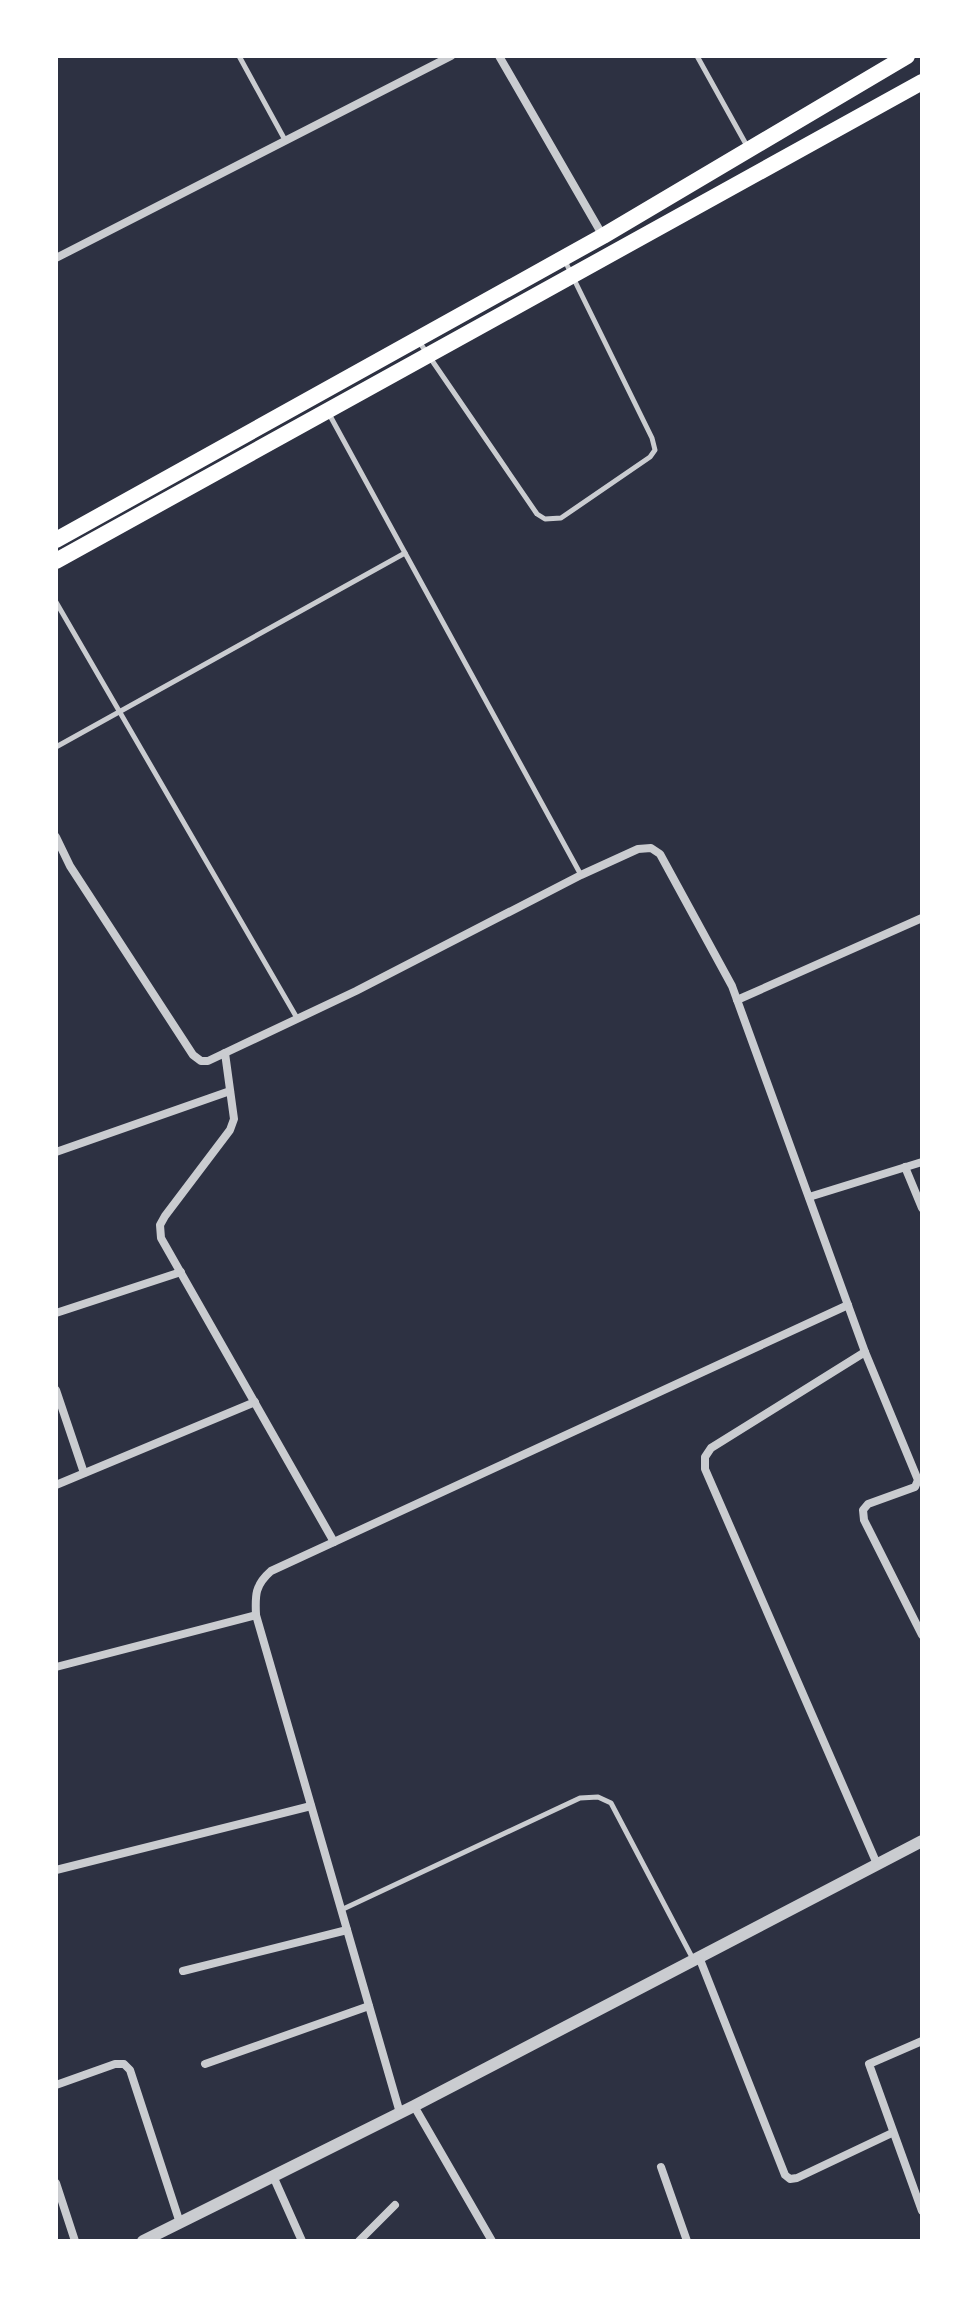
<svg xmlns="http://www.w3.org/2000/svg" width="978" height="2297" viewBox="0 0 978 2297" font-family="Overpass,sans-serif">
<rect width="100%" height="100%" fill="#2d3142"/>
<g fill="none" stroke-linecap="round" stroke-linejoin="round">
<g stroke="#caccd0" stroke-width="5">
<path d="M239 56 285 140"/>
<path d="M697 56 747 146"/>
<path d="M420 343 537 514 545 519 561 518 650 457 655 450 652 438 564 259"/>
<path d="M328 412 581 875"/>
<path d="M56 602 297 1018"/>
<path d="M56 747 405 553"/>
<path d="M341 1910 580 1798 598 1797 611 1803 693 1959"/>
</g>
<g stroke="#caccd0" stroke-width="8">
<path d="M499 56 603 236"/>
<path d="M56 258 451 56"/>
<path d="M56 837 70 866 193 1055 201 1061H208L356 991 581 875 638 849 651 848 660 854 732 986 865 1352 711 1448 705 1457V1469L877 1864"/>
<path d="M737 1000 922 918"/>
<path d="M225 1053 234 1119 230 1130 165 1216 160 1225 161 1238 334 1542"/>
<path d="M56 1152 230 1091"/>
<path d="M905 1167 922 1208"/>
<path d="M809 1197 922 1162"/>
<path d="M56 1313 181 1272"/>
<path d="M865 1352 918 1480 915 1487 868 1504 863 1510 864 1520 922 1635"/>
<path d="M56 1390 84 1473"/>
<path d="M56 1485 255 1402"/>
<path d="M256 1615C255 1595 255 1585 271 1571L848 1305"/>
<path d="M56 1667 256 1615 400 2113"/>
<path d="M56 1870 311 1806"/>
<path d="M699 1957 785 2175 790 2179 797 2178 892 2133"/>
<path d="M183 1971 347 1930"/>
<path d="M922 2041 869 2064 922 2211"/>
<path d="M205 2064 369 2006"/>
<path d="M56 2085 115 2064H124L130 2070 180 2223"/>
<path d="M414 2106 492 2241"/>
<path d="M661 2167 687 2241"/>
<path d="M273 2176 302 2241"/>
<path d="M56 2183 75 2241"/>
<path d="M359 2241 395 2205"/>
</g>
<path stroke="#caccd0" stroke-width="12" d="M143 2241 414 2106 922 1841"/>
<g stroke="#fff" stroke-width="16">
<path d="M56 540 603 236 907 56"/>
<path d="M56 561 922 82"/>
</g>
</g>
<rect width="978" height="2297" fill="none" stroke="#ffffff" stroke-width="116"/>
</svg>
